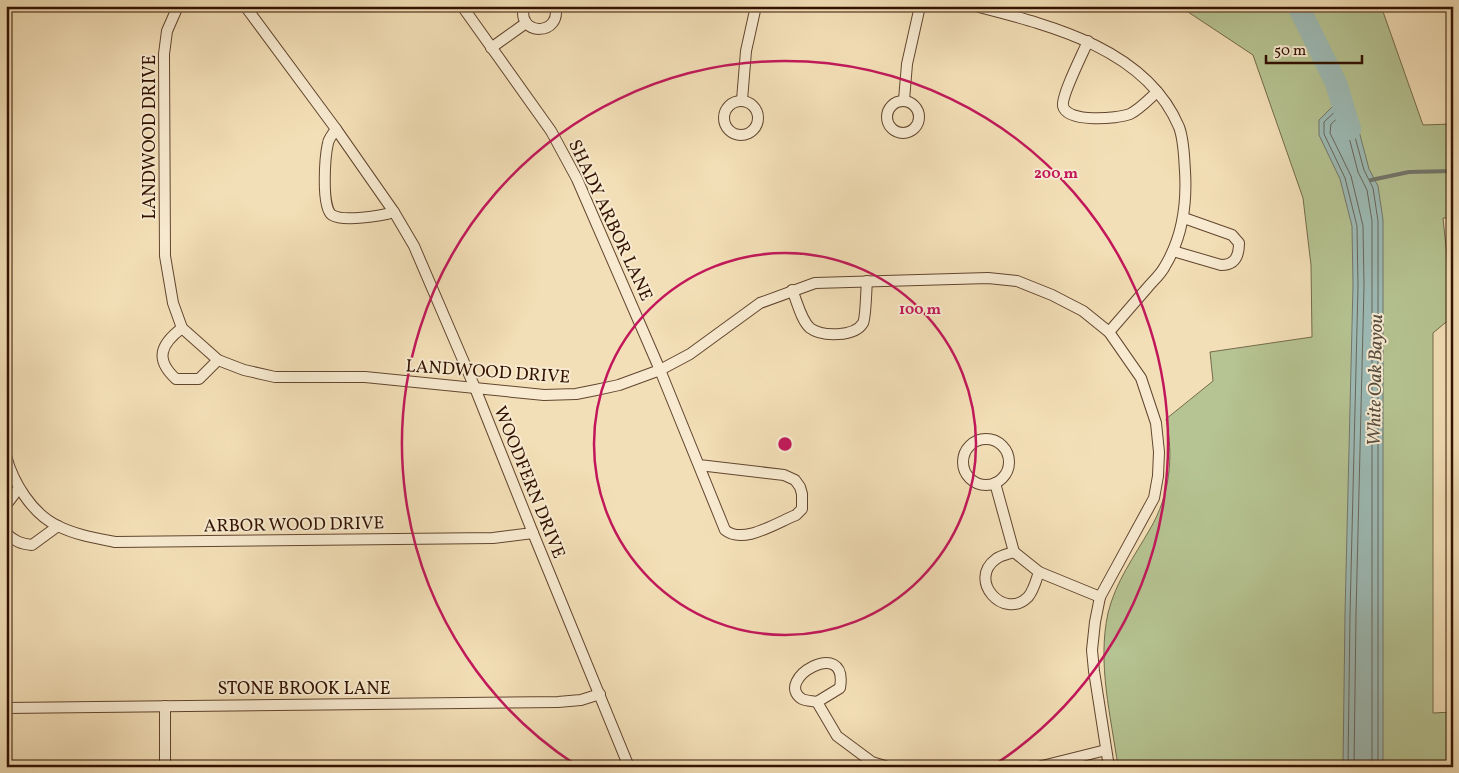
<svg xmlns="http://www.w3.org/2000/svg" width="1459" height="773" viewBox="0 0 1459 773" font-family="Vollkorn,serif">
<rect width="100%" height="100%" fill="#f3dfb7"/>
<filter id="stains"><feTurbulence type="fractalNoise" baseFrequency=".004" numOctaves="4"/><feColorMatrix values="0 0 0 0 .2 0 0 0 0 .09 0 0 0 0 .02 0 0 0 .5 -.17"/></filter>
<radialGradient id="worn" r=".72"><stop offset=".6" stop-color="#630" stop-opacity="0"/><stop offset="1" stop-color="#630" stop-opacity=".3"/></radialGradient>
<path fill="#b6c392" stroke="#746a4a" d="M1179 6H1381L1423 125 1453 124V218H1443L1449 275 1451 318 1433 333V713L1453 712V767H1118C1111 716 1097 664 1108 613 1116 581 1134 557 1150 529 1170 495 1174 457 1166 419L1213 381 1210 352 1312 337 1311 265 1303 198 1253 55Z"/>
<path fill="#9dbbb6" stroke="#72776e" d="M1339 100 1348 105 1354 112 1369 169 1378 186 1383 220V767H1343L1345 614 1353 285 1352 226 1340 179 1319 135V120Z"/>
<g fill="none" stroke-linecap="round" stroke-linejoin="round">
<g stroke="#68665c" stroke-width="1">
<path d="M1348 767 1350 614 1358 286 1357 226 1345 178 1324 134V122L1340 107 1345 109 1349 115 1364 170 1373 188 1378 221V767"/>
<path d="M1354 767 1356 614 1364 286 1363 226 1351 176 1330 133 1331 124 1341 115 1344 118 1358 172 1367 190 1372 221V767"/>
</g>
<path stroke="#72776e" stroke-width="4" d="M1371 180 1409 172 1453 171"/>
<path stroke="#9dbbb6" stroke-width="22" d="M1298 6 1336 83 1350 129"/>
<g stroke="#62452e" stroke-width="8">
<path id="service" d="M1452 652H1453"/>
</g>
<g stroke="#62452e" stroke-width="12">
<g id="minor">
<path d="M178 6 167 31 164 54 165 256 173 303 182 328 218 360 244 370 275 377H365L544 395 576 394 596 390 619 385 660 370 690 354 760 303 815 283 988 278 1017 281 1052 295 1083 311 1109 332 1141 378 1156 423 1159 452 1158 476 1154 498 1100 597 1095 622 1092 650 1094 671 1109 767"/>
<path d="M245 6 336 129 394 212 414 246 475 388 533 533 629 767"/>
<path d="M462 6 551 131 577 179 660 370 725 530C743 545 776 523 796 515L802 509V494L800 487 795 480 784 475 699 465"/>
<path d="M524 6C516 37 563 36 555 6"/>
<path d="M975 6C1049 25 1146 48 1179 127 1184 140 1184 157 1185 171 1187 204 1182 238 1165 266 1161 274 1154 280 1148 287 1135 302 1122 317 1109 332"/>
<path d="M1088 41C1083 53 1061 96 1063 106 1067 123 1117 119 1130 114 1140 109 1149 99 1157 92"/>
<path d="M491 48 526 23"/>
<path d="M742 100 746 51 756 6"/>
<path d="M904 100 907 64 920 6"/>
<circle cx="741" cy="118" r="17"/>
<circle cx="903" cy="117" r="16"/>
<path d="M336 129C333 134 329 138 328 143 325 156 321 207 332 215 343 222 381 216 394 212"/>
<path d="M1173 251 1221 265C1235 265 1239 256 1239 243L1232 235 1184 218"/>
<path d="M792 290C797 301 801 320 810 328 822 337 855 337 863 323 866 317 866 290 867 281"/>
<path d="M182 328C161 344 154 359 176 379H199L218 360"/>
<circle cx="986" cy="462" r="23"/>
<path d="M6 456C13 482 32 514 58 526 76 535 95 538 115 542L493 538 533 533"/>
<path d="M995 483 1014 552"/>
<path d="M6 505 19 488"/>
<path d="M6 533C14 541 21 544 32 545L58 526"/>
<path d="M1014 552 1039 572C1036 580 1034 590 1028 597 1004 621 967 580 996 559 1001 555 1008 554 1014 552Z"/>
<path d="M1039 572 1100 597"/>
<path d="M817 702 840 688C849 635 772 680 802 699 806 701 813 701 817 702L837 736 872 762 888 767"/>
<path d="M165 706V767"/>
<path d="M6 708 558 702 581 700 600 694"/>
<path d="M1038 767 1106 750"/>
</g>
</g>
<use href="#service" stroke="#f7ead0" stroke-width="5"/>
<use href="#minor" stroke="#f7ead0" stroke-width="10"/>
</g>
<g fill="none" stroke="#c2185b" stroke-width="2.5">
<circle cx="785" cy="444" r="191"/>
<path d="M576 765A383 383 0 1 1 994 765"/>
</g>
<g text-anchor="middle" stroke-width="4" stroke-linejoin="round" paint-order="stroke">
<g font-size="18" fill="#321201" stroke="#f7ead0">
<text transform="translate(149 137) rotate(-90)" y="6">LANDWOOD DRIVE</text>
<text transform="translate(611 220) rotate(65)" y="6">SHADY ARBOR LANE</text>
<text transform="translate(488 371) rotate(4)" y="6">LANDWOOD DRIVE</text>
<text transform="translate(530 482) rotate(68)" y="6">WOODFERN DRIVE</text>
<text transform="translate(294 524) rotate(-1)" y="6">ARBOR WOOD DRIVE</text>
<text x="304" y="694">STONE BROOK LANE</text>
</g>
<g font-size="19" font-style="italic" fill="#574d40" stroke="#f7ead0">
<text transform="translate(1374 380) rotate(-89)" y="7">White Oak Bayou</text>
</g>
</g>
<circle cx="785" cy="444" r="8" fill="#c2185b" stroke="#f7ead0" stroke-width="2.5"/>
<g font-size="15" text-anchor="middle" font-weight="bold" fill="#c2185b" stroke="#f7ead0" stroke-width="4" stroke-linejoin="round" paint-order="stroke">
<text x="1056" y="178">200 m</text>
<text x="920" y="314">100 m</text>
</g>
<rect width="1459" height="773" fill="none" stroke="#f3dfb7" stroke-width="25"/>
<rect x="8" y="8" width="1444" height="758" fill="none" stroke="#321201" stroke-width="2.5"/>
<rect x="12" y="12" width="1434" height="748" fill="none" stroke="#321201"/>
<path d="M1266 55v8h96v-8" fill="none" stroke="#321201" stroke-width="2.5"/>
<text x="1274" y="55" font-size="15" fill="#321201" stroke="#f7ead0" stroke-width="4" paint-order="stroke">50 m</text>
<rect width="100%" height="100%" filter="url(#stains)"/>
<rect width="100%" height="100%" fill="url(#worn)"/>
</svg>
